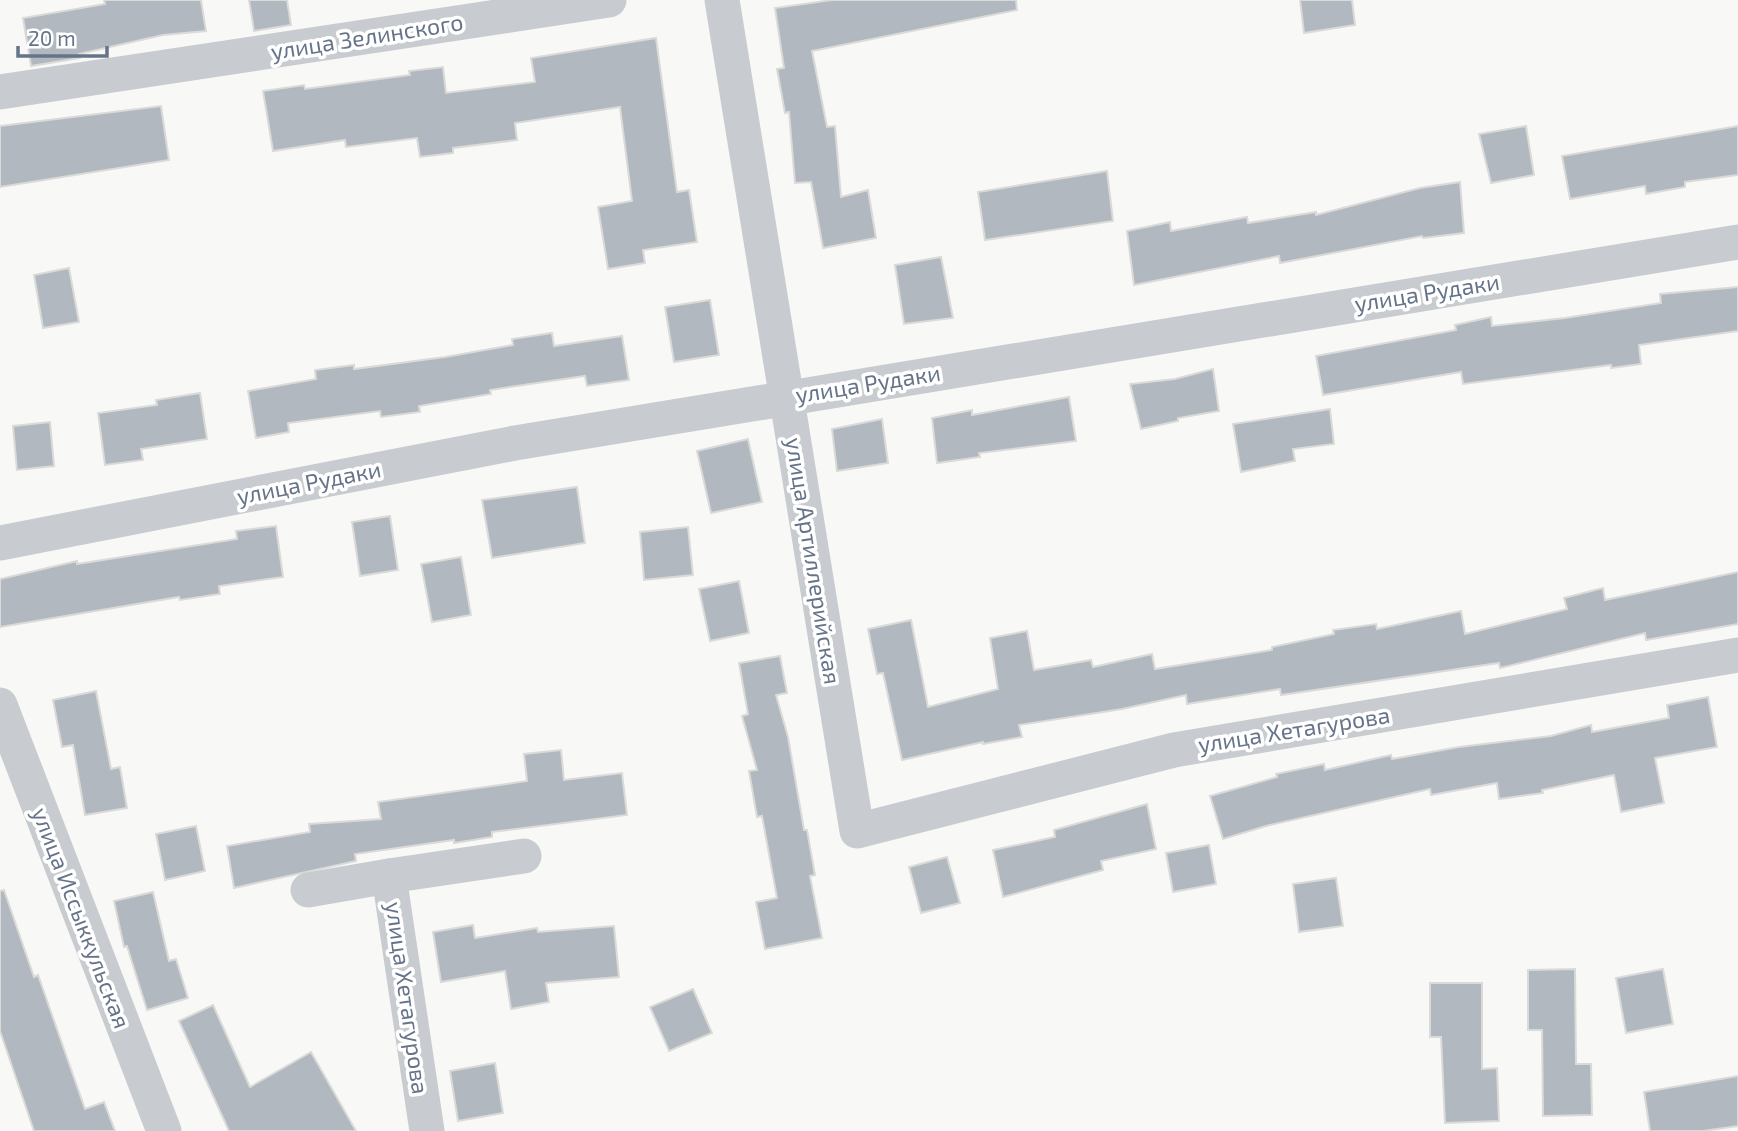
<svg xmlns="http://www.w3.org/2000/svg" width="1738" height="1131" viewBox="0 0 1738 1131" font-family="'Exo 2',sans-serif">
<rect width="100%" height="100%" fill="#f8f9f6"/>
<g fill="#b1b8bf" stroke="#dadbd8" stroke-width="2">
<path d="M104 0H201L206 31 163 35 79 54 80 58 31 66 23 18 105 4Z"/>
<path d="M249 0H287L291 25 254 31Z"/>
<path d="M832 0H1016L1017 10 812 51 827 127 835 126 841 197 868 190 876 238 823 248 811 182 795 183 789 112 785 113 777 69 784 68 775 8Z"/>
<path d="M1300 0H1352L1355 25 1304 33Z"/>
<path d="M656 38 677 192 689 190 697 242 643 250 645 263 608 269 598 207 632 201 620 107 515 123 517 140 453 148V153L420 157 417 138 346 147 345 140 273 151 263 91 304 85 305 89 410 75 409 71 443 67 446 93 535 82 531 58Z"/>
<path d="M161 106 169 160 0 187V126Z"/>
<path d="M1526 126 1534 175 1491 183 1479 134Z"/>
<path d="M1738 126V175L1685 182V187L1646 194 1645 186 1570 199 1562 156Z"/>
<path d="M1107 171 1113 221 985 240 978 192Z"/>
<path d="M1460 182 1464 233 1423 238 1422 236 1280 263 1279 256 1134 285 1127 231 1170 222 1171 231 1247 217 1248 223 1316 212V215L1420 188Z"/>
<path d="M941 257 953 318 904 324 895 265Z"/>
<path d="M69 268 79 322 43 328 34 275Z"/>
<path d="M1738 287V331L1639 345 1641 364 1611 368V365L1463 384 1461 372 1323 395 1316 356 1456 330 1455 325 1491 317 1492 326 1565 318 1661 303 1660 294Z"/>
<path d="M710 300 719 355 674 362 665 307Z"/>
<path d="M552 333 554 346 622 336 629 380 587 386 585 376 490 390 491 394 419 406 420 412 381 417 380 411 288 423 289 432 256 438 248 391 316 379 315 370 354 365V369L445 357 513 345 512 339Z"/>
<path d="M1213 369 1219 411 1178 418V421L1141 429 1130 384 1175 379Z"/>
<path d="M200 393 207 439 141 449 143 460 105 465 98 413 157 405 156 400Z"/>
<path d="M1069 397 1076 441 979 453 980 457 937 463 932 418 972 410V415Z"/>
<path d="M1330 409 1334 444 1293 449 1295 461 1241 472 1233 424Z"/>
<path d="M882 419 888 463 837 471 832 429Z"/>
<path d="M50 422 54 466 17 470 13 426Z"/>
<path d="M748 439 762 502 711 513 697 451Z"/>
<path d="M577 487 585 543 492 558 482 500Z"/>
<path d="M390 516 398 570 360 576 352 522Z"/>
<path d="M276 526 283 577 219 586 220 594 180 600 179 597 0 627V579L77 561V564L237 539 236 531Z"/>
<path d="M688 527 693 575 644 580 640 532Z"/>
<path d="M461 557 471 615 432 622 421 564Z"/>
<path d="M1738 572V624L1646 640 1645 633 1500 668 1499 663 1281 695 1280 689 1187 704 1186 695 1122 709 1019 725 1022 737 983 744V742L902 760 883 673 877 674 868 629 911 620 928 707 998 689 990 638 1027 631 1034 670 1091 660 1093 667 1152 654 1155 669 1272 650V647L1334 634 1333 630 1376 624 1377 629 1461 611 1465 634 1567 609 1564 598 1603 588 1605 600Z"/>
<path d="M739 581 749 633 710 641 699 589Z"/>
<path d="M780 656 787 693 776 695 788 737 804 830H807L815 875 810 876 822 938 765 949 756 902 777 898 762 816 757 817 749 771 757 770 742 716 748 714 739 663Z"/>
<path d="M96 691 111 769 120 767 127 808 85 815 73 745 62 747 53 700Z"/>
<path d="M1708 697 1717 747 1655 758 1664 803 1621 812 1614 775 1542 790 1543 793 1499 799 1497 783 1431 795 1430 789 1266 826 1223 839 1210 796 1277 777 1276 774 1324 764 1325 770 1391 755 1392 759 1459 747 1551 736 1591 725 1592 732 1669 718 1667 705Z"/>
<path d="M561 750 564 780 622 773 627 815 492 832V837L454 843V840L355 854 356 861 234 888 227 846 310 832 309 824 381 819 378 802 527 781 524 754Z"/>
<path d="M1147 804 1156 849 1101 861 1103 870 1003 897 993 850 1055 837 1054 830Z"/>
<path d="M196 826 205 871 165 880 156 834Z"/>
<path d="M1209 845 1216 884 1173 892 1166 853Z"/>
<path d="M947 857 960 903 921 913 909 867Z"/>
<path d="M1336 878 1343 926 1299 932 1293 884Z"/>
<path d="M4 890 34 977 38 975 85 1109 104 1102 115 1131H34L0 1031V891Z"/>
<path d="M153 892 169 961 176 959 188 998 147 1010 127 946 124 947 114 901Z"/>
<path d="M473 925 475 938 537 928 538 932 614 926 619 977 546 983 549 1002 511 1009 505 971 441 982 433 932Z"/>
<path d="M1575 969 1576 1064H1591L1592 1115 1543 1116 1542 1030H1528V970Z"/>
<path d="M1663 969 1673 1024 1626 1033 1616 978Z"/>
<path d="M1430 983H1482V1069L1497 1068 1499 1121 1445 1123 1441 1037H1430Z"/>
<path d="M693 989 712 1033 669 1051 650 1007Z"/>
<path d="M213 1005 250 1087 311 1052 356 1131H229L179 1021Z"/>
<path d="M495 1063 503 1113 458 1121 450 1071Z"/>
<path d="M1738 1076V1126L1703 1131H1650L1644 1092Z"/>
</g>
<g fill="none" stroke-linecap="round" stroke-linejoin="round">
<g stroke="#c8cbcf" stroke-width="35">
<path d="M722 0 857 831 1174 750 1738 655"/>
<path d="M0 92 609 0"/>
<path d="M0 543 515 443 1738 242"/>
<path d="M0 705 164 1131"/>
<path d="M308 890 389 876"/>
<path d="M427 1131 389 876 524 856"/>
</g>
</g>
<g text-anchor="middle" stroke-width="7" stroke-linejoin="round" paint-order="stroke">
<g font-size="23" fill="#667489" stroke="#fff">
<text transform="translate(367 37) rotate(-9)" y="8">улица Зелинского</text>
<text transform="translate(1427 293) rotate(-9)" y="8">улица Рудаки</text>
<text transform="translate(868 384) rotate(-9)" y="8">улица Рудаки</text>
<text transform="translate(309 483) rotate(-11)" y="8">улица Рудаки</text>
<text transform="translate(813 561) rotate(81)" y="8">улица Артиллерийская</text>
<text transform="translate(1294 730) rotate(-9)" y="8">улица Хетагурова</text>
<text transform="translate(81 918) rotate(69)" y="8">улица Иссыккульская</text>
<text transform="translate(407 998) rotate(82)" y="8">улица Хетагурова</text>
</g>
</g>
<path d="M18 46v10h89v-10" fill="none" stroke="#667489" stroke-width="3.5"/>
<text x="28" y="46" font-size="21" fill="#667489" stroke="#ffffff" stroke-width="5" paint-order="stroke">20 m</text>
</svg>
